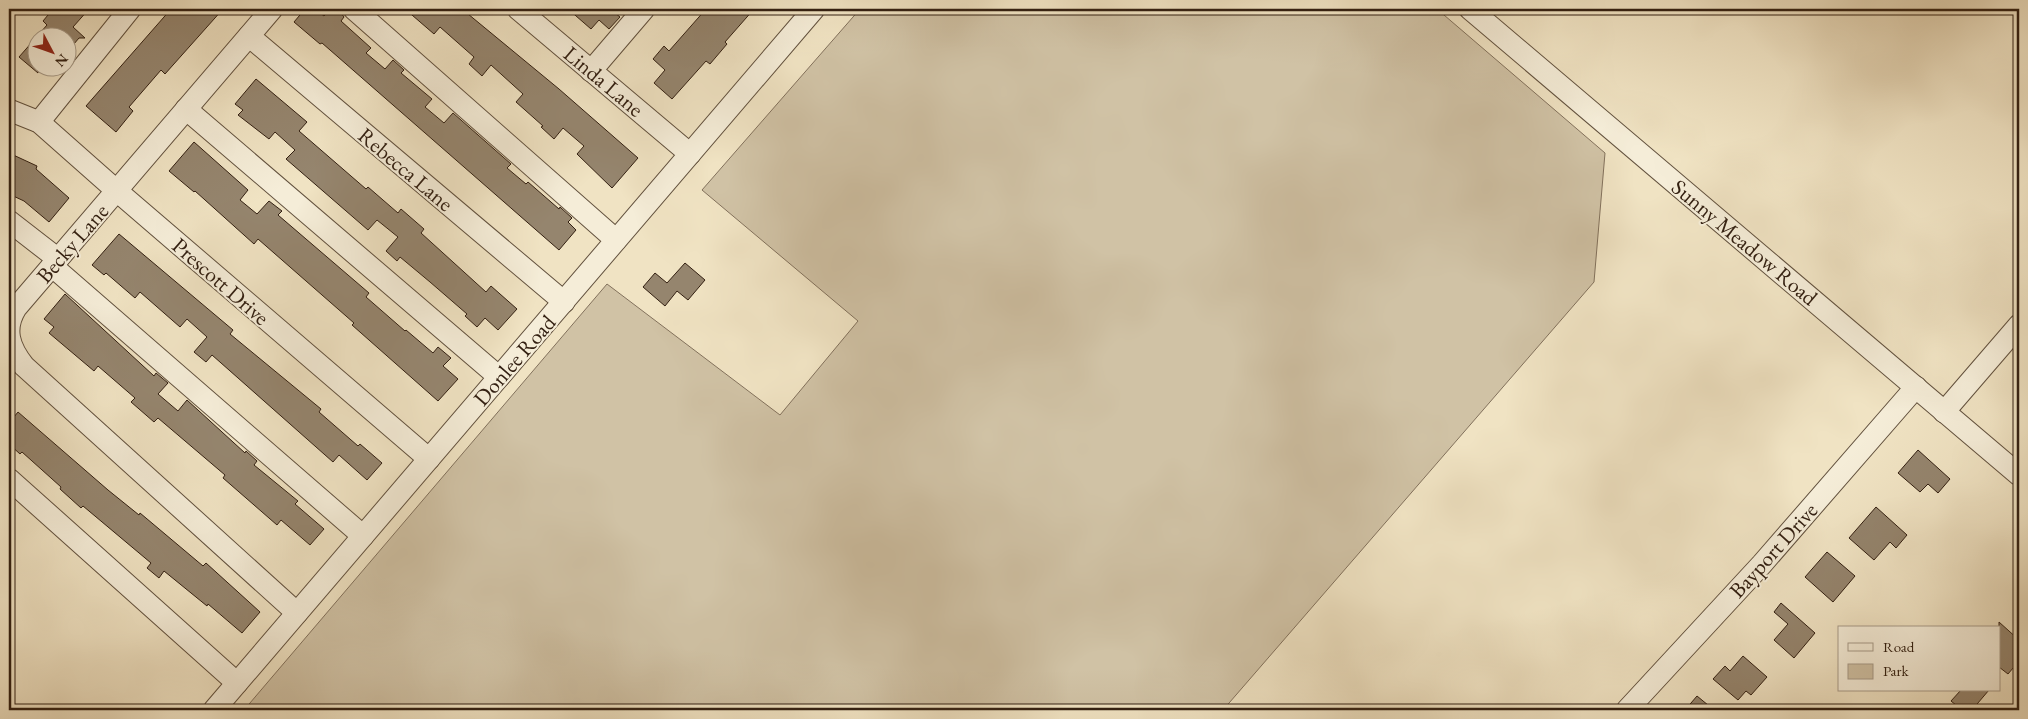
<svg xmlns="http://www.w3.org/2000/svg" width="2028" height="719" viewBox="0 0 2028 719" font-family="'EB Garamond',serif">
<rect width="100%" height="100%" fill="#f0e3c3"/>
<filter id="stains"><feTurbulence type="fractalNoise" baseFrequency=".004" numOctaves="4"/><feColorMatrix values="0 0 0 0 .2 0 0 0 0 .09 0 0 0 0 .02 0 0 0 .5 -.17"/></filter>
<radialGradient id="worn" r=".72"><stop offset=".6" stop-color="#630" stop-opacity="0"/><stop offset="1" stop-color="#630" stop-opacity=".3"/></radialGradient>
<path fill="#d0c2a5" stroke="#82715c" d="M860 9H1437L1605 153 1594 282 1223 710H244L607 284 780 415 858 321 702 190Z"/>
<g fill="#95856e" stroke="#332012">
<path d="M53 9H89L73 27 85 38H79L68 51V38H38V73L19 57 47 25 43 21Z"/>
<path d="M171 9H223L165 74 161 70 129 107 133 111 116 132 86 106Z"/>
<path d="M305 9H315L324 16 331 9H338L344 17 341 21 371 48 366 53 385 69 393 60 404 70 401 73 432 99 425 107 444 123 453 113 511 164 507 168 526 184 528 182 559 209 560 207 572 218 568 222 576 230 559 250 322 43 320 44 294 22Z"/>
<path d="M405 9H462L559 89 638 158 612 188 577 154 584 146 563 128 554 139 541 127 543 126 516 102 523 94 491 65 482 76 469 64 474 57 440 27 434 34Z"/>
<path d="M568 9H610L620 17 609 29 599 20 591 29Z"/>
<path d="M706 9H754L725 42 727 44 710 64 706 61 672 99 654 83 665 70 653 59 664 46 669 51Z"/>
<path d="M256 79 307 122 299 131 366 189 368 187 398 213 401 209 424 229 421 233 486 292 491 286 517 309 498 330 485 318 477 327 465 316 467 314 430 282 400 257 397 261 386 251 398 237 377 220 368 230 286 159 295 150 275 132 269 139 238 115 243 110 235 104Z"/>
<path d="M194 142 248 190 240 200 257 214 269 201 282 211 278 215 369 293 366 297 405 331 406 330 433 353 438 347 451 358 443 366 458 379 438 401 352 325 354 323 258 239 254 244 195 191 194 192 169 171Z"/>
<path d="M9 153 37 166 36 169 69 198 49 222 24 201 9 194Z"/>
<path d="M119 234 233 330 230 334 321 409 319 412 358 446 360 444 382 463 367 480 339 455 333 462 212 355 206 362 194 352 207 337 187 319 180 327 140 292 135 298 106 273 104 275 92 265Z"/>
<path d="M685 263 705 280 688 300 677 291 665 306 643 287 655 273 667 283Z"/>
<path d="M65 294 154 376 156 373 168 383 158 394 178 411 187 400 245 453 246 451 257 461 254 465 298 501 295 504 324 529 310 545 281 520 277 525 223 478 225 475 158 418 154 422 131 402 135 398 98 366 94 371 49 333 54 327 44 319Z"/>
<path d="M18 412 108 490 139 515 140 513 203 566 206 563 260 612 242 633 208 604 207 606 164 571 159 578 147 568 151 563 83 506 81 508 60 489 61 487 22 452 20 454 9 444V423Z"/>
<path d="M1918 450 1950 479 1938 493 1928 484 1920 492 1898 473Z"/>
<path d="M1876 507 1907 535 1896 548 1890 542 1874 560 1849 538Z"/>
<path d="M1827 552 1855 576 1833 602 1805 577Z"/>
<path d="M1781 603 1815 633 1794 658 1774 640 1788 624 1774 612Z"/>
<path d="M1999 622 2019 640V661L2008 674 1999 667Z"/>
<path d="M1743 656 1767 677 1751 695 1746 691 1738 700 1713 679 1725 666 1730 671Z"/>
<path d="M1961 690H1989L1972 710H1962L1951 701Z"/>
<path d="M1697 696 1714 710H1685Z"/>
</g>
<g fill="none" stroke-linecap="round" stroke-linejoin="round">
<g stroke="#62513e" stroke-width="23">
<g id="minor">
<path d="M272 9 16 308C3 329 9 347 24 366L297 613"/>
<path d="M354 9 616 240"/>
<path d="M518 9 690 154"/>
<path d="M1470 9 2019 475"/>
<path d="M249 36 564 302"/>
<path d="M591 71 644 9"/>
<path d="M186 109 499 377"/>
<path d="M9 110 39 122 117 191 429 459"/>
<path d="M39 122 130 9"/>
<path d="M9 221 58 259"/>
<path d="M52 266 363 536"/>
<path d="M1944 412 2019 325"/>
<path d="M9 479 237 683"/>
<path d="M214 710 814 9"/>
<path d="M1627 710 1762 564 1916 387"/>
</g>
</g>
<use href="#minor" stroke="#f5edd8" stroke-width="21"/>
</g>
<g text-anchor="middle" stroke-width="4" stroke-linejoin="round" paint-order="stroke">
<g font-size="22" fill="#332012" stroke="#f5edd8">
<text transform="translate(604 81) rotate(40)" y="8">Linda Lane</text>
<text transform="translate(406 169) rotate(40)" y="8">Rebecca Lane</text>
<text transform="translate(1745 242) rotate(40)" y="8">Sunny Meadow Road</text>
<text transform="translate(72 243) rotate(-49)" y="8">Becky Lane</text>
<text transform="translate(221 281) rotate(41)" y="8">Prescott Drive</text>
<text transform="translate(514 360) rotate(-49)" y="8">Donlee Road</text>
<text transform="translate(1773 550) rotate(-48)" y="8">Bayport Drive</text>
</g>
</g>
<rect width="2028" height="719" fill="none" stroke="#f0e3c3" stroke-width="30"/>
<rect x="10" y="10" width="2008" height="699" fill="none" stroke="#332012" stroke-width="2.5"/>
<rect x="15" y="15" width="1998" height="689" fill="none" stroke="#332012"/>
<rect x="1838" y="626" width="162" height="65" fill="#f5edd8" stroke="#a79b89"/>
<rect x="1848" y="643" width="25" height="8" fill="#f5edd8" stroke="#a79b89"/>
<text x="1883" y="652" font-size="15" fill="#332012">Road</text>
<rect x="1848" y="664" width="25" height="15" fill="#d0c2a5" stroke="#a79b89"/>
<text x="1883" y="676" font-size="15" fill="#332012">Park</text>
<g transform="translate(52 52) rotate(131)"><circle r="24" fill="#f5edd8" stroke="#a79b89"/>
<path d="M0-4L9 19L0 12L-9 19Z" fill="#8f2418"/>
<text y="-8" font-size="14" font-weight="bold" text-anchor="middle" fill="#332012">N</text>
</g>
<rect width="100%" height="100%" filter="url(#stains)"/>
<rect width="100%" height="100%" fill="url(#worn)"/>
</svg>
